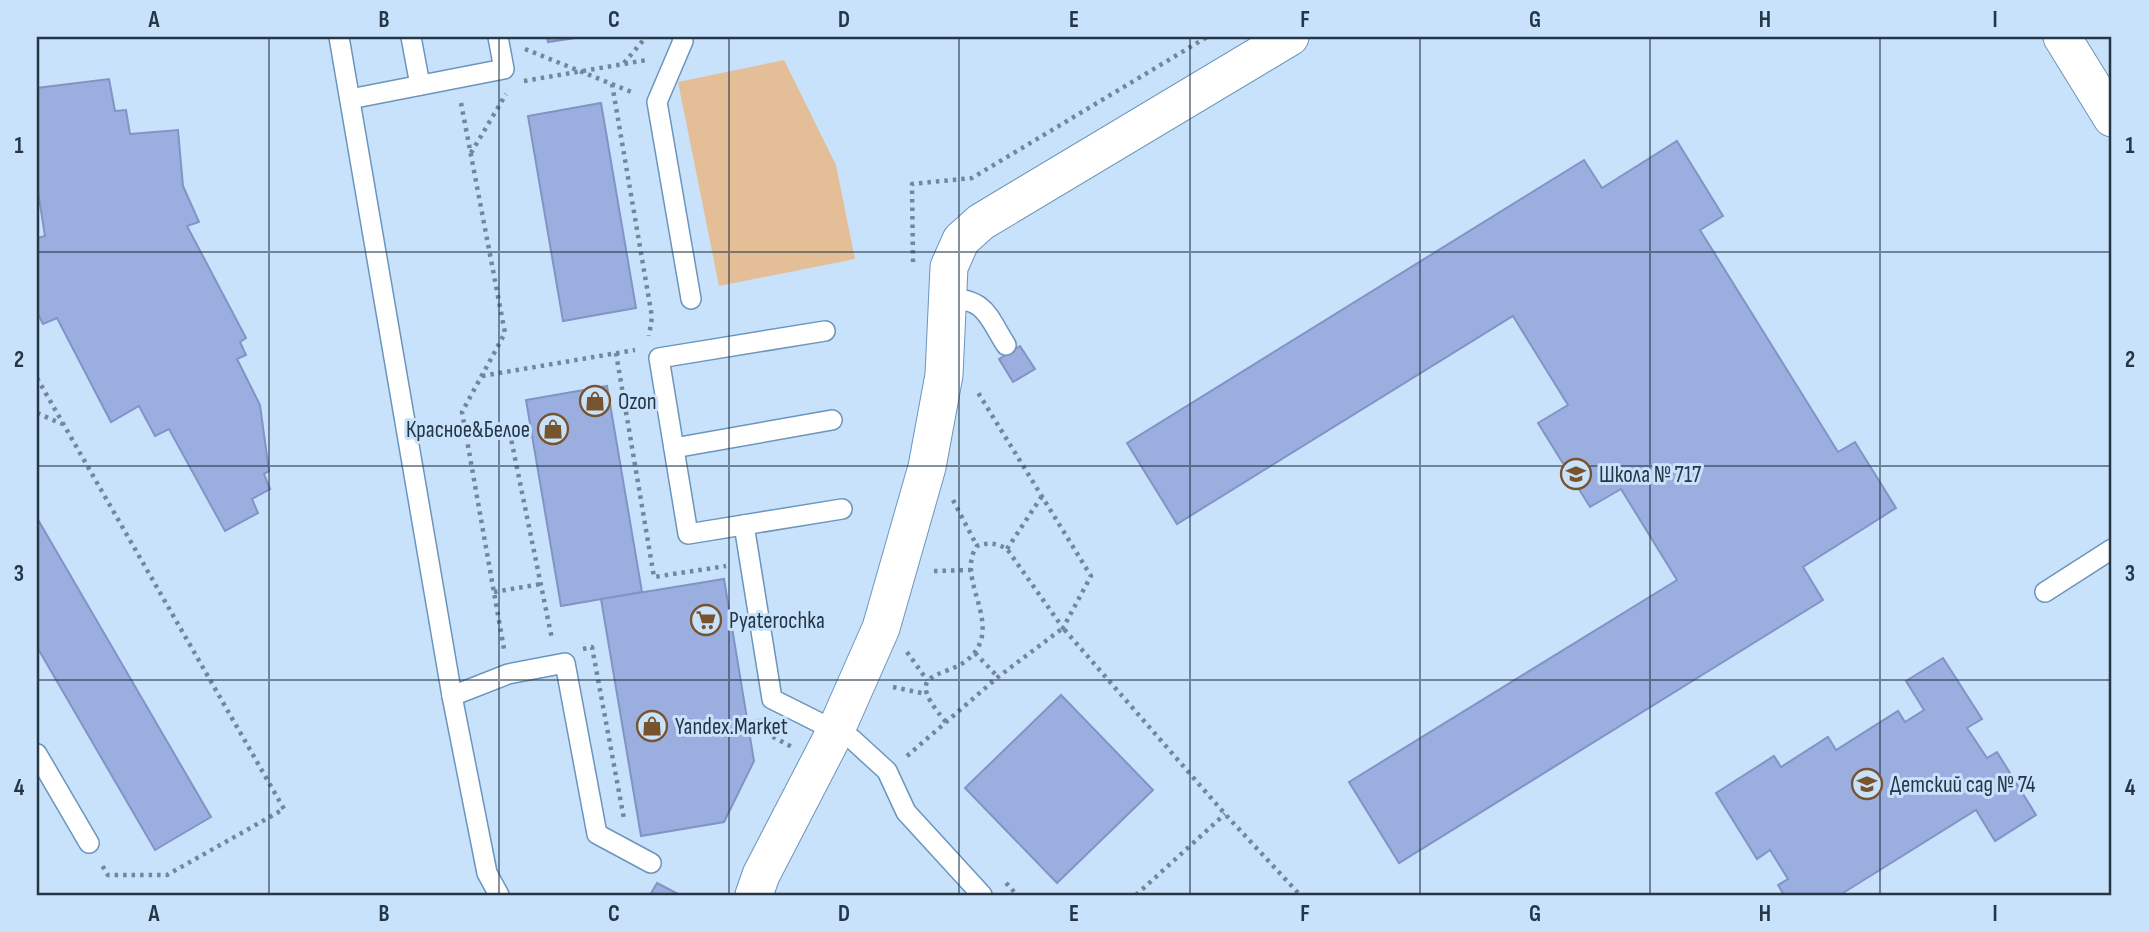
<svg xmlns="http://www.w3.org/2000/svg" width="2149" height="932" viewBox="0 0 2149 932" font-family="'Sofia Sans Condensed',sans-serif">
<rect width="100%" height="100%" fill="#c8e2fc"/>
<path fill="#e4be97" d="M784 60 836 165 855 259 719 286 678 82Z"/>
<g fill="#9aaedf" stroke="#8194c5" stroke-width="2">
<path d="M547 37H582L548 42Z"/>
<path d="M109 79 115 111 126 110 130 134 178 130 183 186 199 222 187 226 246 338 240 342 246 355 237 359 260 405 269 471 264 474 270 489 252 499 258 513 225 531 169 429 155 436 139 406 111 422 57 318 43 324 37 312V238L45 236 37 185V88Z"/>
<path d="M601 103 636 308 563 321 528 116Z"/>
<path d="M1677 141 1723 216 1700 230 1838 452 1855 442 1896 508 1803 567 1823 600 1399 863 1349 782 1677 580 1621 489 1590 507 1538 423 1568 405 1513 316 1177 524 1127 443 1584 160 1602 188Z"/>
<path d="M1020 346 1035 369 1013 382 999 359Z"/>
<path d="M607 386 642 592 561 606 526 400Z"/>
<path d="M37 518 211 817 155 850 37 647Z"/>
<path d="M724 579 754 761 724 822 641 836 601 599Z"/>
<path d="M1943 658 1982 719 1967 728 1987 758 1997 752 2036 815 1995 841 1976 810 1843 893 1844 895H1784L1778 885 1788 879 1770 850 1757 859 1716 793 1774 756 1781 767 1828 737 1836 750 1898 711 1905 722 1924 710 1906 681Z"/>
<path d="M1061 695 1153 790 1057 883 965 788Z"/>
<path d="M657 883 680 895H650Z"/>
</g>
<g fill="none" stroke-linecap="round" stroke-linejoin="round">
<g stroke="#6b95bc" stroke-width="22">
<g id="service">
<path d="M339 37 452 696 487 873 499 895"/>
<path d="M411 37 420 85"/>
<path d="M682 37 683 41 657 102 691 299"/>
<path d="M350 99 504 69 498 37"/>
<path d="M947 298C986 299 987 315 1006 345"/>
<path d="M825 331 659 358 688 534 842 509"/>
<path d="M674 448 832 420"/>
<path d="M744 525 772 699 852 739 887 771 906 812 982 895"/>
<path d="M2045 592 2112 549"/>
<path d="M452 696 508 674 565 663 597 834 651 863"/>
<path d="M37 754 89 843"/>
</g>
</g>
<g stroke="#6b95bc" stroke-width="39">
<g id="minor">
<path d="M2062 37 2112 118"/>
<path d="M754 895 761 875 836 730 881 628 927 467 944 375 949 267 961 240 981 222 1290 37"/>
</g>
</g>
<g stroke="#72879c" stroke-width="4.5" stroke-dasharray="3.5 5" stroke-linecap="butt">
<path d="M525 49 634 93"/>
<path d="M624 63 646 37"/>
<path d="M524 81 647 60"/>
<path d="M612 84 652 317 649 336"/>
<path d="M461 103 505 333 462 412 504 649"/>
<path d="M471 153 506 94"/>
<path d="M913 262 912 184 972 178 1207 37"/>
<path d="M616 353 654 577 726 566"/>
<path d="M482 376 635 350"/>
<path d="M37 378 284 809 167 875H108L100 862"/>
<path d="M37 413 62 424"/>
<path d="M508 424 552 639"/>
<path d="M953 500 977 546"/>
<path d="M1007 549 1042 496"/>
<path d="M934 571 971 570"/>
<path d="M494 592 541 584"/>
<path d="M583 649 592 647 624 819"/>
<path d="M907 652 927 680"/>
<path d="M975 653 998 677"/>
<path d="M893 687 926 694"/>
<path d="M758 719 760 730 792 747"/>
<path d="M946 722C890 657 966 688 981 640 990 610 958 573 977 546 989 542 996 543 1007 549L1063 628 1091 576 977 391"/>
<path d="M907 756 998 677 1063 628 1225 814 1300 895"/>
<path d="M1006 883 1017 895"/>
<path d="M1136 895 1225 814"/>
</g>
<use href="#service" stroke="#fff" stroke-width="19"/>
<use href="#minor" stroke="#fff" stroke-width="37"/>
</g>
<path fill="none" stroke="#253647" stroke-width="2" stroke-opacity="0.55" d="M269 37V895M499 37V895M729 37V895M959 37V895M1190 37V895M1420 37V895M1650 37V895M1880 37V895M37 252H2112M37 466H2112M37 680H2112"/>
<defs>
<g id="shop-ring" transform="scale(1.575)"><circle r="9.5" fill="#c8e2fc" stroke="#77542d" stroke-width="1.5"/><path d="M-5-2.5h2.3a2.7 3.5 0 0 1 5.4 0H5L5.5 6h-11ZM-1.5-2.5h3a1.5 2.3 0 0 0-3 0Z" fill="#77542d"/></g>
<g id="school-ring" transform="scale(1.575)"><circle r="9.5" fill="#c8e2fc" stroke="#77542d" stroke-width="1.5"/><path d="M0-5L7-2L0 1L-7-2ZM-4 1L0 2.5L4 1V4Q0 6-4 4Z" fill="#77542d"/></g>
<g id="supermarket-ring" transform="scale(1.575)"><circle r="9.5" fill="#c8e2fc" stroke="#77542d" stroke-width="1.5"/><path d="M-6-5.5h2.5l.6 2H6L4.5 2H-2.5L-4.4-4H-6ZM-1.5 3.2a1.3 1.3 0 1 0 .1 0ZM3 3.2a1.3 1.3 0 1 0 .1 0Z" fill="#77542d"/></g>
</defs>
<g fill-rule="evenodd">
<use href="#shop-ring" x="595" y="401"/>
<use href="#shop-ring" x="553" y="429"/>
<use href="#school-ring" x="1576" y="474"/>
<use href="#supermarket-ring" x="706" y="620"/>
<use href="#shop-ring" x="652" y="726"/>
<use href="#school-ring" x="1867" y="784"/>
</g>
<g text-anchor="middle" stroke-width="6" stroke-linejoin="round" paint-order="stroke">
<g font-size="23" fill="#253647" stroke="#c8e2fc" text-anchor="start">
<text x="618" y="409">Ozon</text>
<text x="530" y="437" text-anchor="end">Красное&amp;Белое</text>
<text x="1599" y="482">Школа № 717</text>
<text x="729" y="628">Pyaterochka</text>
<text x="675" y="734">Yandex.Market</text>
<text x="1890" y="792">Детский сад № 74</text>
</g>
</g>
<rect width="2149" height="932" fill="none" stroke="#c8e2fc" stroke-width="77"/>
<rect x="38" y="38" width="2072" height="856" fill="none" stroke="#253647" stroke-width="2.5"/>
<g font-size="23" text-anchor="middle" font-weight="bold" fill="#253647">
<text x="154" y="27">A</text>
<text x="384" y="27">B</text>
<text x="614" y="27">C</text>
<text x="844" y="27">D</text>
<text x="1074" y="27">E</text>
<text x="1305" y="27">F</text>
<text x="1535" y="27">G</text>
<text x="1765" y="27">H</text>
<text x="1995" y="27">I</text>
<text x="19" y="153">1</text>
<text x="2130" y="153">1</text>
<text x="19" y="367">2</text>
<text x="2130" y="367">2</text>
<text x="19" y="581">3</text>
<text x="2130" y="581">3</text>
<text x="19" y="795">4</text>
<text x="2130" y="795">4</text>
<text x="154" y="921">A</text>
<text x="384" y="921">B</text>
<text x="614" y="921">C</text>
<text x="844" y="921">D</text>
<text x="1074" y="921">E</text>
<text x="1305" y="921">F</text>
<text x="1535" y="921">G</text>
<text x="1765" y="921">H</text>
<text x="1995" y="921">I</text>
</g>
</svg>
